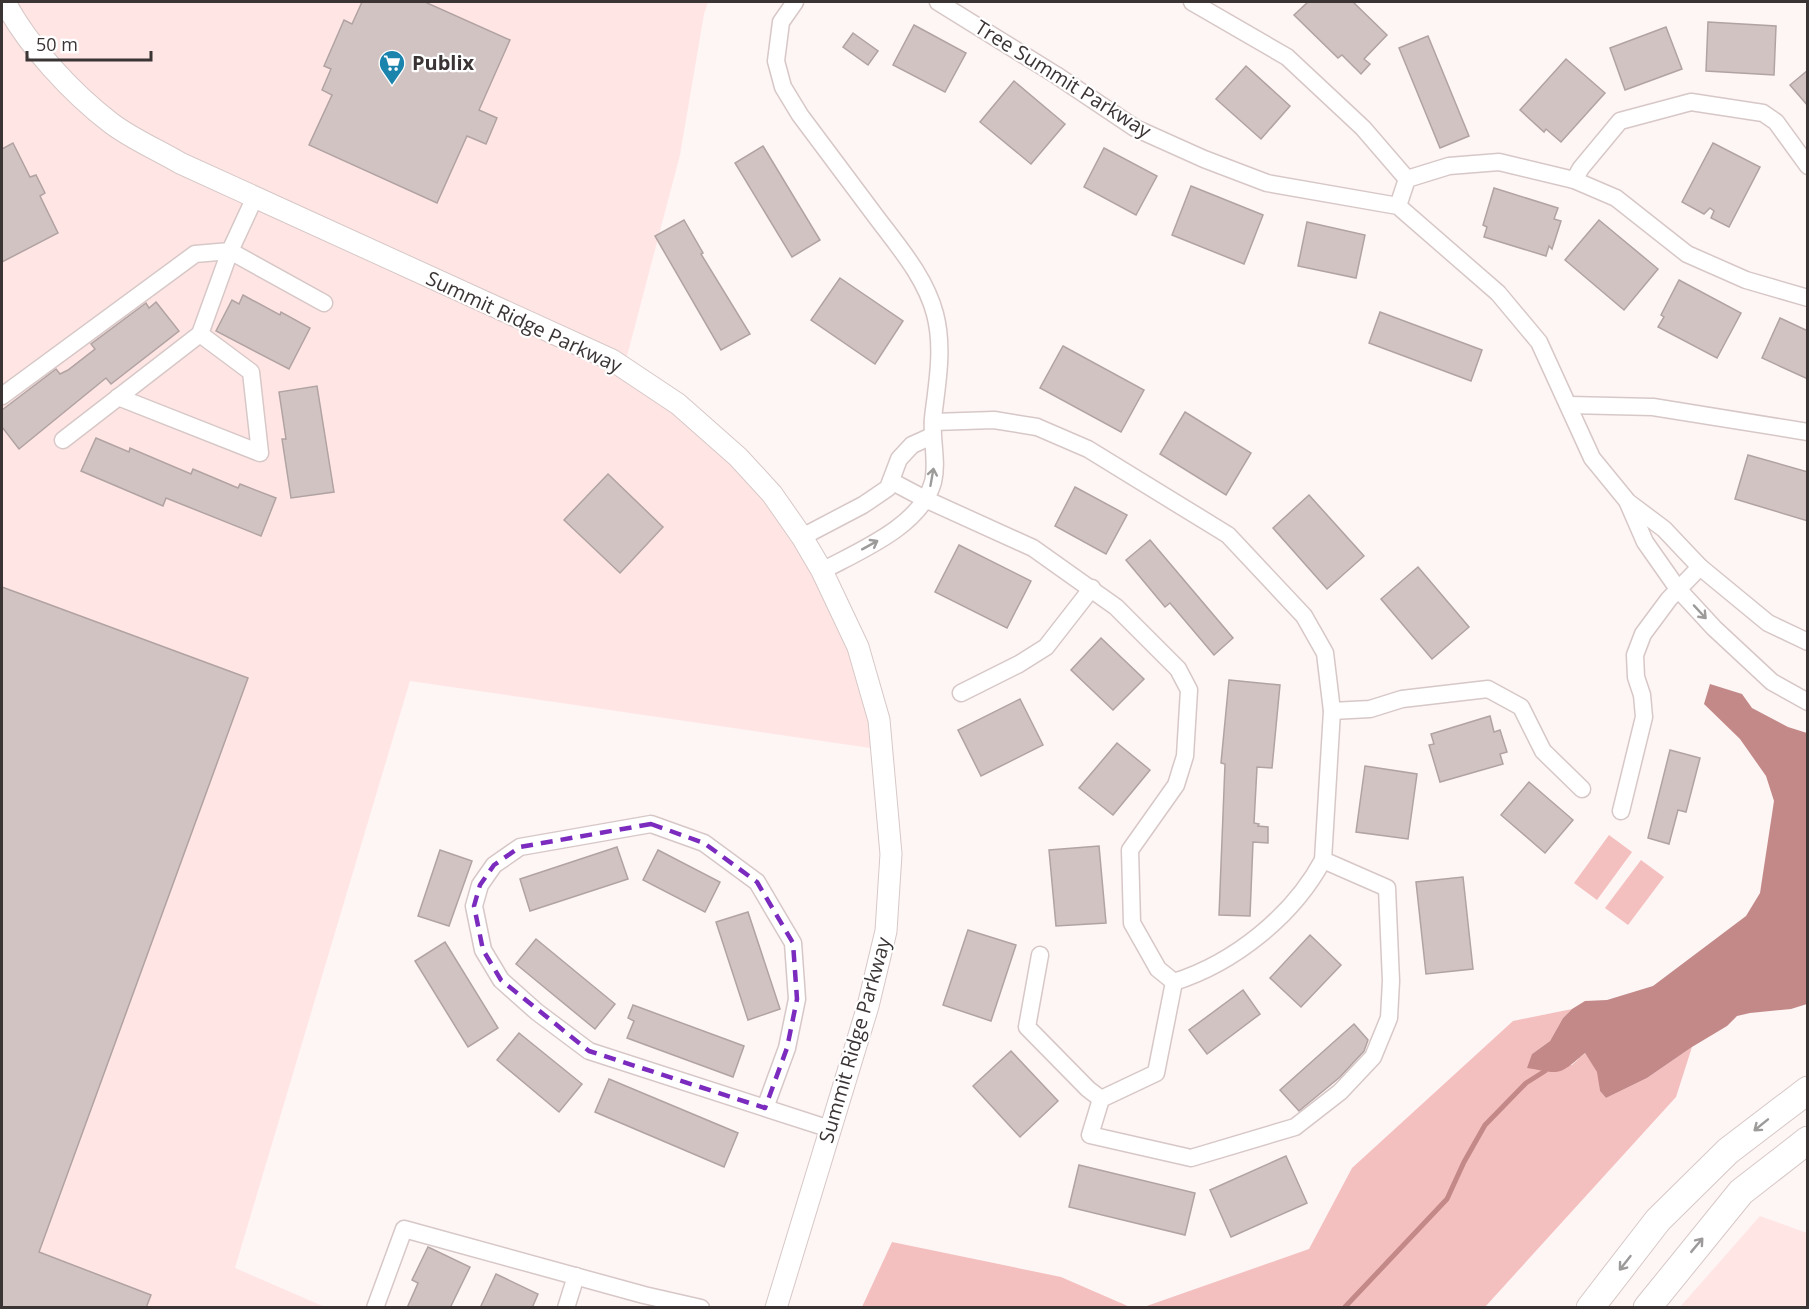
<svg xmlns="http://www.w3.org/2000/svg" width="1809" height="1309" viewBox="0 0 1809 1309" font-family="'Open Sans',sans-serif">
<rect width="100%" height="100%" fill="#fef5f5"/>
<g fill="#ffe6e5">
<path d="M2 2H708L704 14 680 155 622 375 698 431 754 488 795 541 853 647 877 749 410 681 235 1268 325 1307 2 1308Z"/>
<path d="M1760 1216 1807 1233V1307H1680Z"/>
</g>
<g fill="#f4c0bf">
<path d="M1609 835 1632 852 1597 900 1574 883Z"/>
<path d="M1641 860 1664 877 1628 925 1605 908Z"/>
<path d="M1572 1009 1563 1018 1550 1041 1532 1054 1572 1065 1585 1053 1598 1072 1600 1091 1606 1098 1647 1078 1692 1047 1676 1097 1485 1307 1141 1308 1309 1249 1352 1168 1513 1021Z"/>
<path d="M892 1242 1061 1277 1130 1307H862Z"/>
</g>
<path fill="#c28988" d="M1710 684 1742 694 1752 708 1788 727 1807 733V1004L1791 1009 1750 1013 1737 1016 1727 1026 1692 1047 1647 1078 1606 1098 1600 1091 1597 1072 1585 1053C1558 1076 1562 1074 1527 1068L1532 1054 1550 1041 1563 1018 1572 1009 1585 1001 1607 1000 1653 986 1746 916 1760 893 1774 801 1766 776 1740 739 1704 704Z"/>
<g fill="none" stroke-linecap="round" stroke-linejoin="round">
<path stroke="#c28988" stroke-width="5" d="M1344 1308 1447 1199 1464 1162 1485 1125 1526 1083 1545 1071"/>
</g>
<g fill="#d2c3c3" stroke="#b1a3a2" stroke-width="1.5">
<path d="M362 2H425L510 40 479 110 497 118 486 144 467 136 437 203 309 145 332 95 322 90 331 69 324 66 344 20 352 24Z"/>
<path d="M1308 2H1353L1387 35 1364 59 1370 64 1361 74 1342 55 1338 58 1294 15Z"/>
<path d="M1708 22 1776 26 1774 75 1706 71Z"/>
<path d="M914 25 966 53 945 92 893 65Z"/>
<path d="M1666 27 1682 69 1625 90 1610 48Z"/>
<path d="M853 33 878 51 868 65 843 47Z"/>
<path d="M1428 36 1469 136 1440 148 1399 48Z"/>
<path d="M1566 59 1605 93 1561 142 1546 129 1544 132 1520 110Z"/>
<path d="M1246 66 1290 106 1261 139 1216 99Z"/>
<path d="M1808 70V106L1790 85Z"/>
<path d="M1014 81 1065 124 1031 164 980 122Z"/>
<path d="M13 143 30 177 36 175 45 193 40 196 58 233 2 262V149Z"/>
<path d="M1713 143 1760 167 1729 227 1711 218 1714 211 1710 208 1704 214 1682 202Z"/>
<path d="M763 146 820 240 792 257 735 163Z"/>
<path d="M1104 148 1157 176 1136 215 1084 187Z"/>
<path d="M1191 186 1263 215 1244 264 1172 235Z"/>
<path d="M1494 188 1558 208 1554 219 1561 221 1552 249 1549 246 1546 256 1484 237 1487 227 1483 225Z"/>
<path d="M684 220 703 253 701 254 750 334 721 350 655 236Z"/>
<path d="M1599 220 1658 269 1624 310 1565 260Z"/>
<path d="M1307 222 1365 235 1356 278 1298 266Z"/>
<path d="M840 278 903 321 875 364 811 320Z"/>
<path d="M1679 280 1741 313 1717 358 1658 327 1664 317 1661 315Z"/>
<path d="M243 295 280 315 281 312 310 328 289 369 216 331 232 300 239 304Z"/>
<path d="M156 302 179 331 111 384 106 378 19 449 2 427V410L56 369 60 374 68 370 95 349 91 344 146 303 149 308Z"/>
<path d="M1380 312 1482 350 1471 381 1369 343Z"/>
<path d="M1780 318 1808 331V379L1762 358Z"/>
<path d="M1063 346 1144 390 1121 432 1040 388Z"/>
<path d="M317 386 334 492 291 498 282 439H286L279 392Z"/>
<path d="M1185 412 1251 453 1226 495 1160 454Z"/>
<path d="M96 438 129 452 130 448 191 474 193 469 238 488 240 484 276 498 261 536 166 498 163 506 81 471Z"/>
<path d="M1748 455 1808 472V521L1735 499Z"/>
<path d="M608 474 663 527 620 573 564 520Z"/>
<path d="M1075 487 1127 515 1106 554 1055 526Z"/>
<path d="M1309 495 1364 556 1327 589 1273 528Z"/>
<path d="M1150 540 1233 638 1214 655 1170 603 1165 607 1126 560Z"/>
<path d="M959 545 1031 581 1007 628 935 592Z"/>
<path d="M1418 567 1469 627 1432 659 1381 599Z"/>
<path d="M2 587 248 678 39 1252 151 1295 146 1308H2Z"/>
<path d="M1101 638 1144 679 1113 710 1071 670Z"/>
<path d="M1229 680 1280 685 1272 768 1257 767 1254 823 1259 824 1258 826 1268 827V843L1253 842 1250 916 1219 915 1225 764 1221 763Z"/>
<path d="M1020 699 1043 745 981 776 958 730Z"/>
<path d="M1490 716 1494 732 1500 730 1507 752 1500 754 1503 764 1440 782 1429 745 1434 744 1431 734Z"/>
<path d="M1117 743 1150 770 1113 815 1079 788Z"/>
<path d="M1670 750 1700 758 1686 812 1678 810 1669 844 1648 838Z"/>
<path d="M1365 766 1417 774 1408 839 1356 832Z"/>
<path d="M1529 782 1573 820 1545 853 1501 815Z"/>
<path d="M1099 846 1106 923 1056 926 1049 850Z"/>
<path d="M617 847 628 879 530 911 520 879Z"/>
<path d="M440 850 472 861 449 926 418 916Z"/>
<path d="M658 850 720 882 705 912 643 880Z"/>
<path d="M1463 877 1473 969 1426 974 1416 882Z"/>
<path d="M748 912 780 1009 748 1020 716 922Z"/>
<path d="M968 930 1016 945 991 1021 943 1005Z"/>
<path d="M1310 935 1341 965 1301 1007 1270 978Z"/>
<path d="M536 939 615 1004 595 1029 516 964Z"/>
<path d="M445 942 498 1028 468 1047 415 961Z"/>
<path d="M1243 990 1260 1014 1207 1054 1189 1030Z"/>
<path d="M633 1005 744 1046 733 1077 627 1038 634 1021 628 1018Z"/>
<path d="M1354 1024 1368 1040 1364 1051 1340 1077 1299 1111 1280 1090Z"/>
<path d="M519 1033 582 1084 559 1112 497 1060Z"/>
<path d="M1011 1051 1058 1101 1020 1137 973 1086Z"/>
<path d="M609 1079 738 1133 724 1167 595 1112Z"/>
<path d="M1286 1156 1307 1203 1231 1237 1210 1190Z"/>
<path d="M1079 1165 1195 1193 1185 1235 1069 1207Z"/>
<path d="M428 1247 470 1267 450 1308H407L418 1283 412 1280Z"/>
<path d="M496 1274 538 1294 532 1308H480Z"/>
</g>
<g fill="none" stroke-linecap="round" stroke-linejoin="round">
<g stroke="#d7c8c7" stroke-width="19">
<g id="minor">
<path d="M795 2 781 22 776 61 783 87 800 115C825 148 849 181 874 214 897 245 925 276 935 314 944 348 937 384 933 418 931 439 938 462 933 482 921 526 859 551 822 571"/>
<path d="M938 2 1056 75 1135 128 1204 159 1267 183 1398 206 1498 293 1539 342 1592 458 1628 502 1664 529 1700 567 1768 623 1808 642"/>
<path d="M1192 2 1287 57 1363 128 1407 179"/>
<path d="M1574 180 1581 168 1620 121 1691 102 1763 113 1776 122 1808 166"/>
<path d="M1398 206 1407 179 1449 166 1499 162 1574 180 1616 198 1687 254 1746 280 1808 298"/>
<path d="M2 396 195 254 230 251 255 197"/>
<path d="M118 397 260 453 251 372 200 334"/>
<path d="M1569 405 1653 407 1808 432"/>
<path d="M933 422 994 420 1037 427 1088 449 1228 535 1304 616 1325 653 1332 711 1323 860C1293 916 1234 963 1174 982"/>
<path d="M63 440 200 334 230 251 324 303"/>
<path d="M891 481 925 499 1033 548 1116 607 1178 669 1189 690 1185 756 1176 785 1130 850 1132 923 1158 969 1174 982 1156 1073 1101 1099 1090 1135 1191 1158 1295 1127 1340 1092 1373 1057 1389 1018 1391 981 1387 888 1323 860"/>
<path d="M1628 503 1645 542 1678 589 1714 628 1772 682 1808 702"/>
<path d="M802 537 863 505 888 488 899 459 912 445 932 436"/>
<path d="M961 693 1019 664 1046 647 1092 588"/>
<path d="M1332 711 1370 709 1402 699 1488 689 1521 707 1543 751 1582 789"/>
<path d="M1621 811 1644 717 1642 695 1636 677 1635 655 1643 634 1669 599 1700 567"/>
<path d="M1040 955 1027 1027 1088 1089 1101 1099"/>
<path d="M765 1108 787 1048 797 999 793 943 757 882 704 843 651 824 520 847 494 865 480 885 474 906 483 950 501 980 537 1012 589 1051 830 1129"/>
<path d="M375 1308 404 1229 644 1295 701 1308"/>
<path d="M566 1308 576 1276"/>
</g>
</g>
<g stroke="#d7c8c7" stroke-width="23">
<path id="tertiary" d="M5 2C27 45 73 94 111 123 132 139 158 150 180 163L612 360 678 404 738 457 772 494 802 537 822 571 858 647 879 720 891 854 886 931 868 1006 776 1308"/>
</g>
<g stroke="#d7c8c7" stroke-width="29">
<g id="trunk">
<path d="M1590 1308 1658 1220 1728 1151 1808 1090"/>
<path d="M1647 1308 1741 1192 1808 1140"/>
</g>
</g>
<use href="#minor" stroke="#fff" stroke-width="16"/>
<use href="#tertiary" stroke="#fff" stroke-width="21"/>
<use href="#trunk" stroke="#fff" stroke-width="27"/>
</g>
<defs><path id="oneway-shaft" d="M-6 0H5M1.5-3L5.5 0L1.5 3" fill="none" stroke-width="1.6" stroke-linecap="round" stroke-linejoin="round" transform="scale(1.5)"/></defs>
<g stroke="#9d9a9a">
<use href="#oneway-shaft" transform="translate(932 477) rotate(-80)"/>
<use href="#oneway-shaft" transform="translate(870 545) rotate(-29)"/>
<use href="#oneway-shaft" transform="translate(1700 612) rotate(47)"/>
<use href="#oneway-shaft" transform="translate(1761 1125) rotate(141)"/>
<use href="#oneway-shaft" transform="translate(1697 1245) rotate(-50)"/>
<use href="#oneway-shaft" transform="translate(1625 1263) rotate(128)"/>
</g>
<path fill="none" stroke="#7b2cbf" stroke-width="4.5" stroke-dasharray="12 8" stroke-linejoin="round" d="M651 824 704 843 757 882 793 943 797 999 787 1048 765 1108 589 1051 501 980 483 950 474 906 480 885 494 865 520 847Z"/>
<defs>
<g id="supermarket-pin" transform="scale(1.35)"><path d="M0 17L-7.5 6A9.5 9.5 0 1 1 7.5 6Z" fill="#1b84ad" stroke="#fff"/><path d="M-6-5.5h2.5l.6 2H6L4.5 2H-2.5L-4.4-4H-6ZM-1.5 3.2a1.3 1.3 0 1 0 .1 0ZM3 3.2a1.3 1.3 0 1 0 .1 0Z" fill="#fff"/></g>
</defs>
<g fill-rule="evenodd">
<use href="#supermarket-pin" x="392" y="63"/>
</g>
<g text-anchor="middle" stroke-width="4.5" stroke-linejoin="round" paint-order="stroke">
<g font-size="20" font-weight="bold" fill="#3b3434" stroke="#fff" text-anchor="start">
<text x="412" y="70">Publix</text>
</g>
<g font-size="20" fill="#3b3434" stroke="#fff">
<text transform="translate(1063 79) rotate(32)" y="7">Tree Summit Parkway</text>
<text transform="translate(524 322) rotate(25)" y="7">Summit Ridge Parkway</text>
<text transform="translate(855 1040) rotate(-74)" y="7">Summit Ridge Parkway</text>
</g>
</g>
<rect width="1809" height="1309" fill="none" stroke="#3b3434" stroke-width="6"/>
<path d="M27 51v9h124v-9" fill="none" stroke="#3b3434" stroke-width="3"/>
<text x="36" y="51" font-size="18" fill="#3b3434" stroke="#ffffff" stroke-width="4.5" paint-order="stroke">50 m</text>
</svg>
